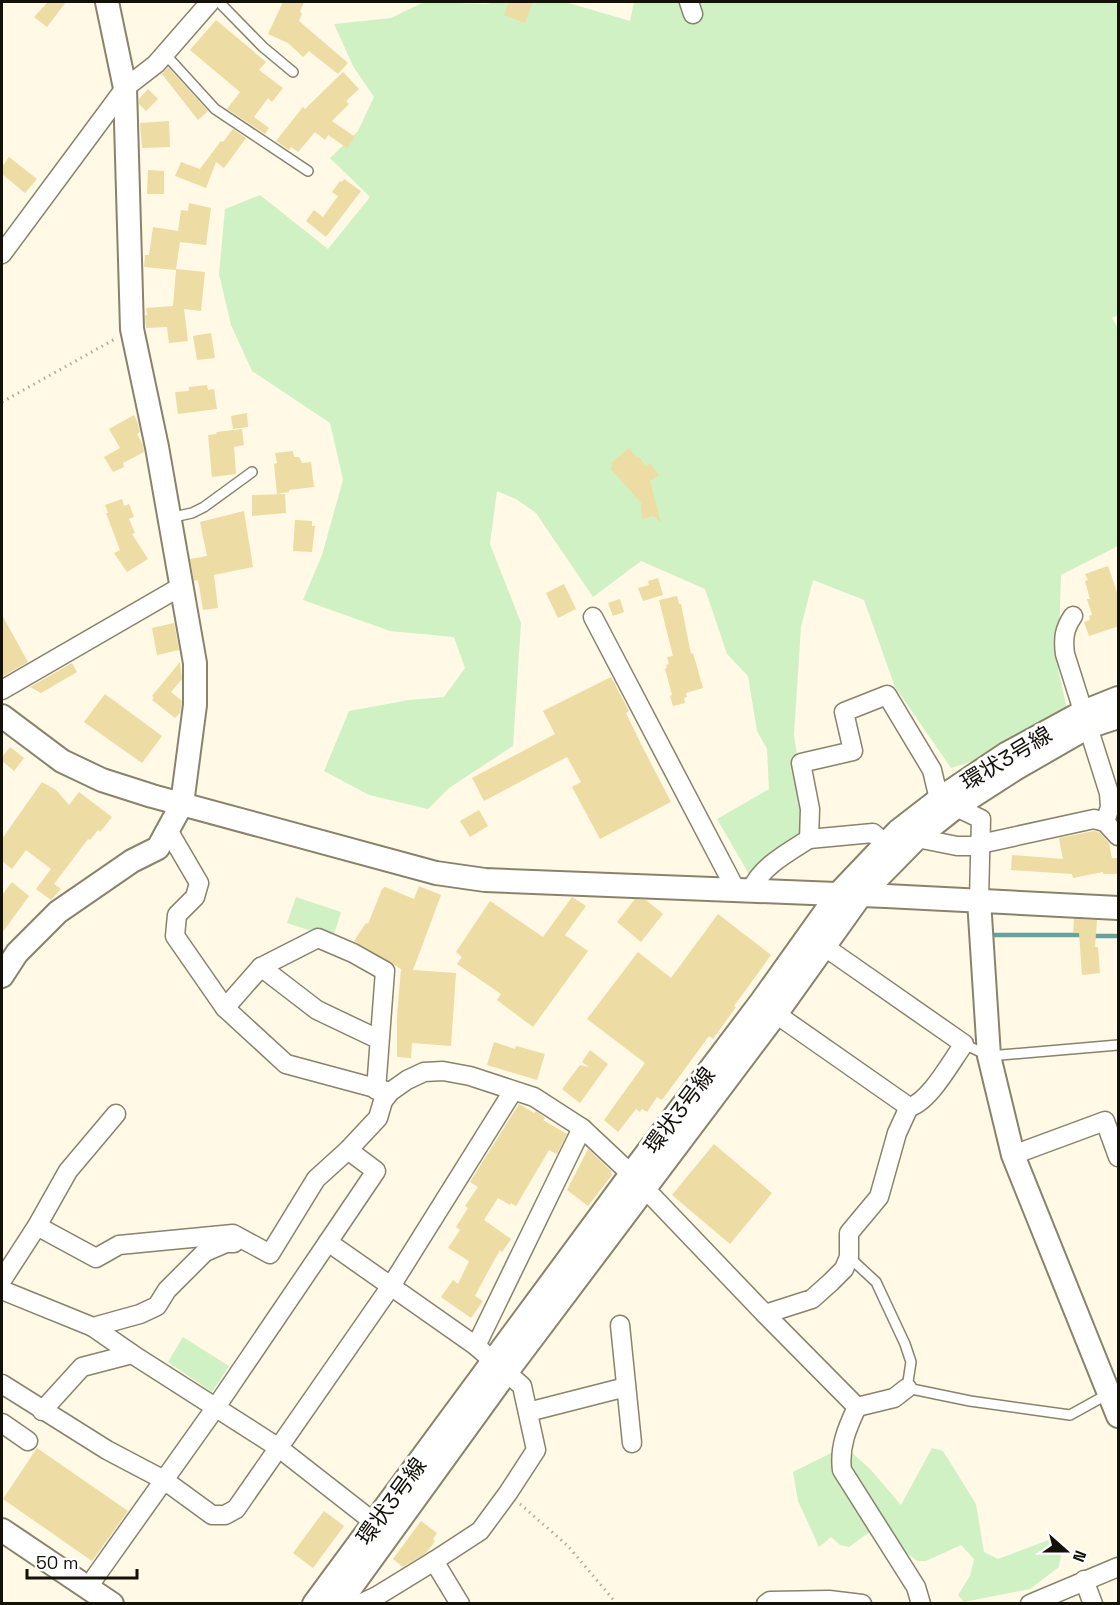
<svg xmlns="http://www.w3.org/2000/svg" width="1120" height="1605" viewBox="0 0 1120 1605" font-family="'Space Grotesk','Noto Sans JP',sans-serif">
<rect width="100%" height="100%" fill="#fff9e5"/>
<g fill="#d0f1c4">
<path d="M424 2 486 4 497 2H565L630 21 634 2H1118V315L1112 318 1118 328V546L1061 575 1058 669 1067 709 973 761 951 768 895 687 864 600 813 580 801 627 794 735 808 826 750 876 717 819 769 789 767 749 757 731 748 676 727 654 705 589 641 561 593 597 536 513 516 499 497 491 490 544 521 623 513 746 449 788 428 809 369 795 324 771 349 711 409 700 444 697 465 668 454 637 390 631 303 600 322 555 343 480 330 423 252 371 231 325 219 274 225 209 260 195 328 249 370 197 330 158 358 131 374 97 353 66 334 24 391 18Z"/>
<path d="M296 897 341 912 333 938 287 923Z"/>
<path d="M183 1337 229 1366 212 1392 168 1362Z"/>
<path d="M932 1448 943 1451 976 1504 984 1552 998 1559 1051 1539 1061 1555 1059 1567 1030 1589 964 1602 958 1595 970 1576 974 1559 961 1545 926 1561H917L875 1528 849 1547 840 1545 831 1537 819 1547 798 1501 793 1472 833 1452 848 1449 871 1470 901 1505Z"/>
</g>
<g fill="none" stroke-linecap="round" stroke-linejoin="round">
<g stroke="#6ba0a0" stroke-width="4.5">
<path d="M990 935H1083"/>
<path d="M1091 936H1118"/>
</g>
</g>
<g fill="#eddca3">
<path d="M48 2H66L47 27 34 17Z"/>
<path d="M283 2H304L300 12 302 13 299 21 348 63 338 74 309 51 303 57 288 43 268 34Z"/>
<path d="M509 2H533L525 23 504 15Z"/>
<path d="M216 20 266 62 259 70 283 88 272 102 268 98 254 117 269 128 265 134 227 109 240 92 190 50Z"/>
<path d="M168 67 208 111 198 120 162 74Z"/>
<path d="M343 72 359 89 346 101 349 104 332 121 355 137 347 148 328 135 325 140 315 132 298 152 291 147 289 150 276 141 303 107 305 109Z"/>
<path d="M148 89 158 99 146 111 139 104V99Z"/>
<path d="M169 121 170 147 142 148 140 123Z"/>
<path d="M233 129 246 138 224 168 216 162 206 188 175 176 181 162 200 169 221 141 223 142Z"/>
<path d="M9 157 37 179 25 193 2 174V167Z"/>
<path d="M148 170 164 171V194H147Z"/>
<path d="M344 179 361 191 326 237 306 221 314 210 323 217 338 196 332 192 340 181 342 182Z"/>
<path d="M189 203 211 208 206 245 180 242 176 269 205 272 201 311 184 309 188 341 169 343 167 327 146 328 145 315H147L146 308 173 306 176 270 144 267 145 255H149L153 227 178 231 181 210 188 211Z"/>
<path d="M211 333 215 358 197 360 193 336Z"/>
<path d="M207 385 208 390 214 389 217 409 178 414 175 392 189 391V387Z"/>
<path d="M247 413 248 427 233 429 231 416Z"/>
<path d="M134 415 138 424 140 432 137 434 143 445 144 452 123 463 124 467 113 472 104 457 120 448 109 429Z"/>
<path d="M242 429 244 445 234 447 236 474 212 477 208 435 217 434 216 432Z"/>
<path d="M629 448 637 458 639 457 646 467 650 463 659 475 650 481 661 523 654 516 642 519 641 505 642 504 610 468 613 466 611 463Z"/>
<path d="M293 451 294 457H299L302 463 311 462 314 487 289 490V492L277 494 274 464 277 463 275 453Z"/>
<path d="M285 494 286 513 252 516V495Z"/>
<path d="M122 499 124 506 129 504 134 517 129 519 135 533 132 534 148 559 127 572 114 553 120 550 106 513H108L105 505Z"/>
<path d="M244 511 253 567 214 575 218 608 203 610 198 580 194 581 190 559 207 556 200 522Z"/>
<path d="M295 520 312 521V526H315L312 552 293 551Z"/>
<path d="M1108 566 1119 598V626L1089 636 1084 622 1090 620 1089 616 1092 615 1087 599H1090L1085 581 1088 580 1085 574Z"/>
<path d="M658 578 663 595 643 601 638 588 649 585 648 581Z"/>
<path d="M564 584 576 609 558 618 546 593Z"/>
<path d="M677 596 679 604H681L691 654 693 653 703 688 686 693 687 697 684 698 685 703 673 706 670 696 672 695 665 669 667 668 666 665 669 664 667 657 673 656 659 600Z"/>
<path d="M620 599 624 612 613 616 608 603Z"/>
<path d="M2 615 28 662 2 677Z"/>
<path d="M174 623 179 650 157 655 152 628Z"/>
<path d="M180 662 182 679 171 692 182 701 180 713 175 718 152 700 154 698 152 696Z"/>
<path d="M72 663 77 672 41 693 30 687Z"/>
<path d="M611 677 629 711 626 713 641 744 671 802 600 839 572 787 581 782 567 757 484 801 472 778 555 734 543 711Z"/>
<path d="M105 694 162 736 142 763 84 722Z"/>
<path d="M10 747 24 758 14 771 2 761V757Z"/>
<path d="M42 782 56 790 69 805 79 792 112 817 100 832 98 830 90 840 88 839 54 884 61 889 51 900 36 889 51 869 26 850 12 869 2 861V839Z"/>
<path d="M479 810 488 826 470 837 460 821Z"/>
<path d="M1094 831 1099 832 1109 843 1112 858H1119V874H1103V872L1073 878 1072 874 1011 870 1012 855 1063 859 1059 838Z"/>
<path d="M12 882 29 896 2 933V895Z"/>
<path d="M419 886 441 895 413 970 456 973 451 1046 412 1043 411 1058 397 1057V1016L401 969 354 941 366 923 368 924 382 889 385 887 414 899Z"/>
<path d="M572 897 586 906 565 935 588 951 533 1027 497 1000 501 994 457 964 462 957 456 952 490 901 543 937Z"/>
<path d="M635 899 646 900 663 914 641 942 617 922Z"/>
<path d="M718 914 771 955 734 1006 736 1007 713 1039 709 1036 662 1100 657 1097 647 1112 642 1109 640 1112 636 1109 618 1132 604 1120 645 1063 587 1019 638 952 671 978Z"/>
<path d="M1074 919 1097 920 1095 947H1098L1100 973 1082 975 1079 933H1073Z"/>
<path d="M494 1042 515 1049 516 1046 545 1054 537 1080 487 1065Z"/>
<path d="M590 1050 608 1064 580 1103 562 1089 580 1065 589 1067 582 1062Z"/>
<path d="M519 1104 534 1113 536 1111 545 1118 543 1120 567 1134 557 1154 549 1150 516 1206 511 1203 510 1205 498 1198 484 1220 511 1239 502 1252 500 1250 485 1277 475 1296 483 1301 471 1318 441 1297 453 1280 458 1284 469 1261 448 1248 460 1230 456 1227 468 1208 465 1206 478 1187 470 1182Z"/>
<path d="M714 1144 772 1193 730 1244 672 1195Z"/>
<path d="M588 1149 611 1171 612 1175 588 1206 567 1190Z"/>
<path d="M37 1448 128 1511 92 1561 3 1499Z"/>
<path d="M324 1511 344 1526 313 1568 293 1553Z"/>
<path d="M421 1521 437 1533 433 1539 435 1541 426 1553 403 1567 393 1559Z"/>
</g>
<g fill="none" stroke-linecap="round" stroke-linejoin="round">
<g stroke="#89836c" stroke-width="12">
<g id="service">
<path d="M219 2 263 47 293 72"/>
<path d="M165 54 215 109 308 171"/>
<path d="M169 518 192 513 204 507 252 472"/>
<path d="M964 1044 989 1056 1118 1045"/>
<path d="M849 1257 876 1282 905 1344 911 1362 907 1388 970 1401 1070 1415 1108 1394"/>
</g>
</g>
<g stroke="#89836c" stroke-width="21">
<g id="minor">
<path d="M689 2 693 14"/>
<path d="M2 254 125 88 156 64 210 2"/>
<path d="M1073 616C1064 629 1063 639 1065 654L1109 793 1110 807 1105 822"/>
<path d="M593 617 736 890"/>
<path d="M2 690 180 587"/>
<path d="M956 807 981 819 979 900"/>
<path d="M168 830 199 883 195 897 177 915 175 936 225 1008 286 1064 390 1092"/>
<path d="M917 838 957 846H971L1094 819 1105 822 1118 836"/>
<path d="M885 844 873 833 809 839 810 809 801 763 853 751 844 712 887 695 932 770 937 791 942 797"/>
<path d="M751 890C762 866 787 853 809 839"/>
<path d="M261 967 317 1010 378 1039"/>
<path d="M225 1008 261 967 318 938 353 953 385 971 376 1090"/>
<path d="M776 1014 909 1107"/>
<path d="M1013 1155 1105 1121 1118 1157"/>
<path d="M37 1226 96 1258 119 1245 233 1234 270 1254 316 1179 348 1150 378 1118 383 1101 390 1092 407 1080 424 1072 443 1071 470 1076 534 1097 582 1128 631 1174 765 1314 812 1299 831 1282 844 1269 849 1257V1233L879 1197 897 1133 909 1107C929 1103 952 1060 964 1044L825 947"/>
<path d="M328 1242 376 1171 348 1150"/>
<path d="M2 1280 37 1226 68 1171 116 1114"/>
<path d="M2 1290 93 1327 140 1314 157 1306 167 1290 205 1252 226 1243H234"/>
<path d="M765 1314 857 1407 894 1398 907 1388"/>
<path d="M620 1325 632 1443"/>
<path d="M93 1327 132 1354"/>
<path d="M476 1346 582 1128"/>
<path d="M2 1384 107 1450 164 1480 212 1515H225L236 1509 391 1286 513 1091"/>
<path d="M857 1407C847 1428 839 1447 842 1470L916 1587 921 1604"/>
<path d="M42 1411 82 1367 132 1354 279 1448 375 1523"/>
<path d="M528 1412 626 1387"/>
<path d="M2 1423 28 1441"/>
<path d="M1084 1580 1093 1604"/>
<path d="M88 1587 216 1407 328 1242 476 1346 522 1386 536 1450 508 1493 480 1531 434 1561"/>
<path d="M360 1604 377 1596 434 1561 460 1604"/>
<path d="M766 1604 770 1601 829 1600 862 1604"/>
<path d="M1030 1604 1118 1567"/>
</g>
</g>
<g stroke="#89836c" stroke-width="26">
<g id="tertiary">
<path d="M2 716 62 761 102 780 152 796 436 873 485 880 886 896 1118 908"/>
<path d="M979 900 989 1056 1013 1155 1118 1416"/>
<path d="M2 976 17 953 58 912 132 861 158 848 182 804 195 705V663L157 447 132 329 125 88 107 2"/>
<path d="M2 1530 112 1604"/>
<path d="M314 1604 631 1174 761 1002 838 894 898 831 942 797 1006 754 1083 712 1118 698"/>
<path d="M339 1604 506 1373 776 1014 861 895 917 838 956 807 1015 769 1088 727 1118 717"/>
</g>
</g>
<g stroke="#afaa9a" stroke-width="3" stroke-dasharray="1.5 4.5" stroke-linecap="butt">
<path d="M2 402 115 339"/>
<path d="M520 1504 568 1546 617 1604"/>
</g>
<use href="#service" stroke="#fff" stroke-width="9"/>
<use href="#minor" stroke="#fff" stroke-width="18"/>
<use href="#tertiary" stroke="#fff" stroke-width="22"/>
</g>
<g text-anchor="middle" stroke-width="6" stroke-linejoin="round" paint-order="stroke">
<g font-size="22" fill="#141109" stroke="#fff">
<text transform="translate(1006 758) rotate(-31)" y="8">環状3号線</text>
<text transform="translate(679 1110) rotate(-53)" y="8">環状3号線</text>
<text transform="translate(391 1501) rotate(-54)" y="8">環状3号線</text>
</g>
</g>
<rect width="1120" height="1605" fill="none" stroke="#141109" stroke-width="6"/>
<g transform="translate(1066 1551) rotate(111)" stroke="#ffffff" stroke-width="4.5" paint-order="stroke">
<path d="M0-4.5L10 22L0 15L-10 22Z" fill="#141109"/>
<text y="-9" font-size="16" font-weight="bold" text-anchor="middle" fill="#141109">N</text>
</g>
<path d="M27 1569v9h110v-9" fill="none" stroke="#141109" stroke-width="3"/>
<text x="36" y="1569" font-size="18" fill="#141109" stroke="#ffffff" stroke-width="4.5" paint-order="stroke">50 m</text>
</svg>
